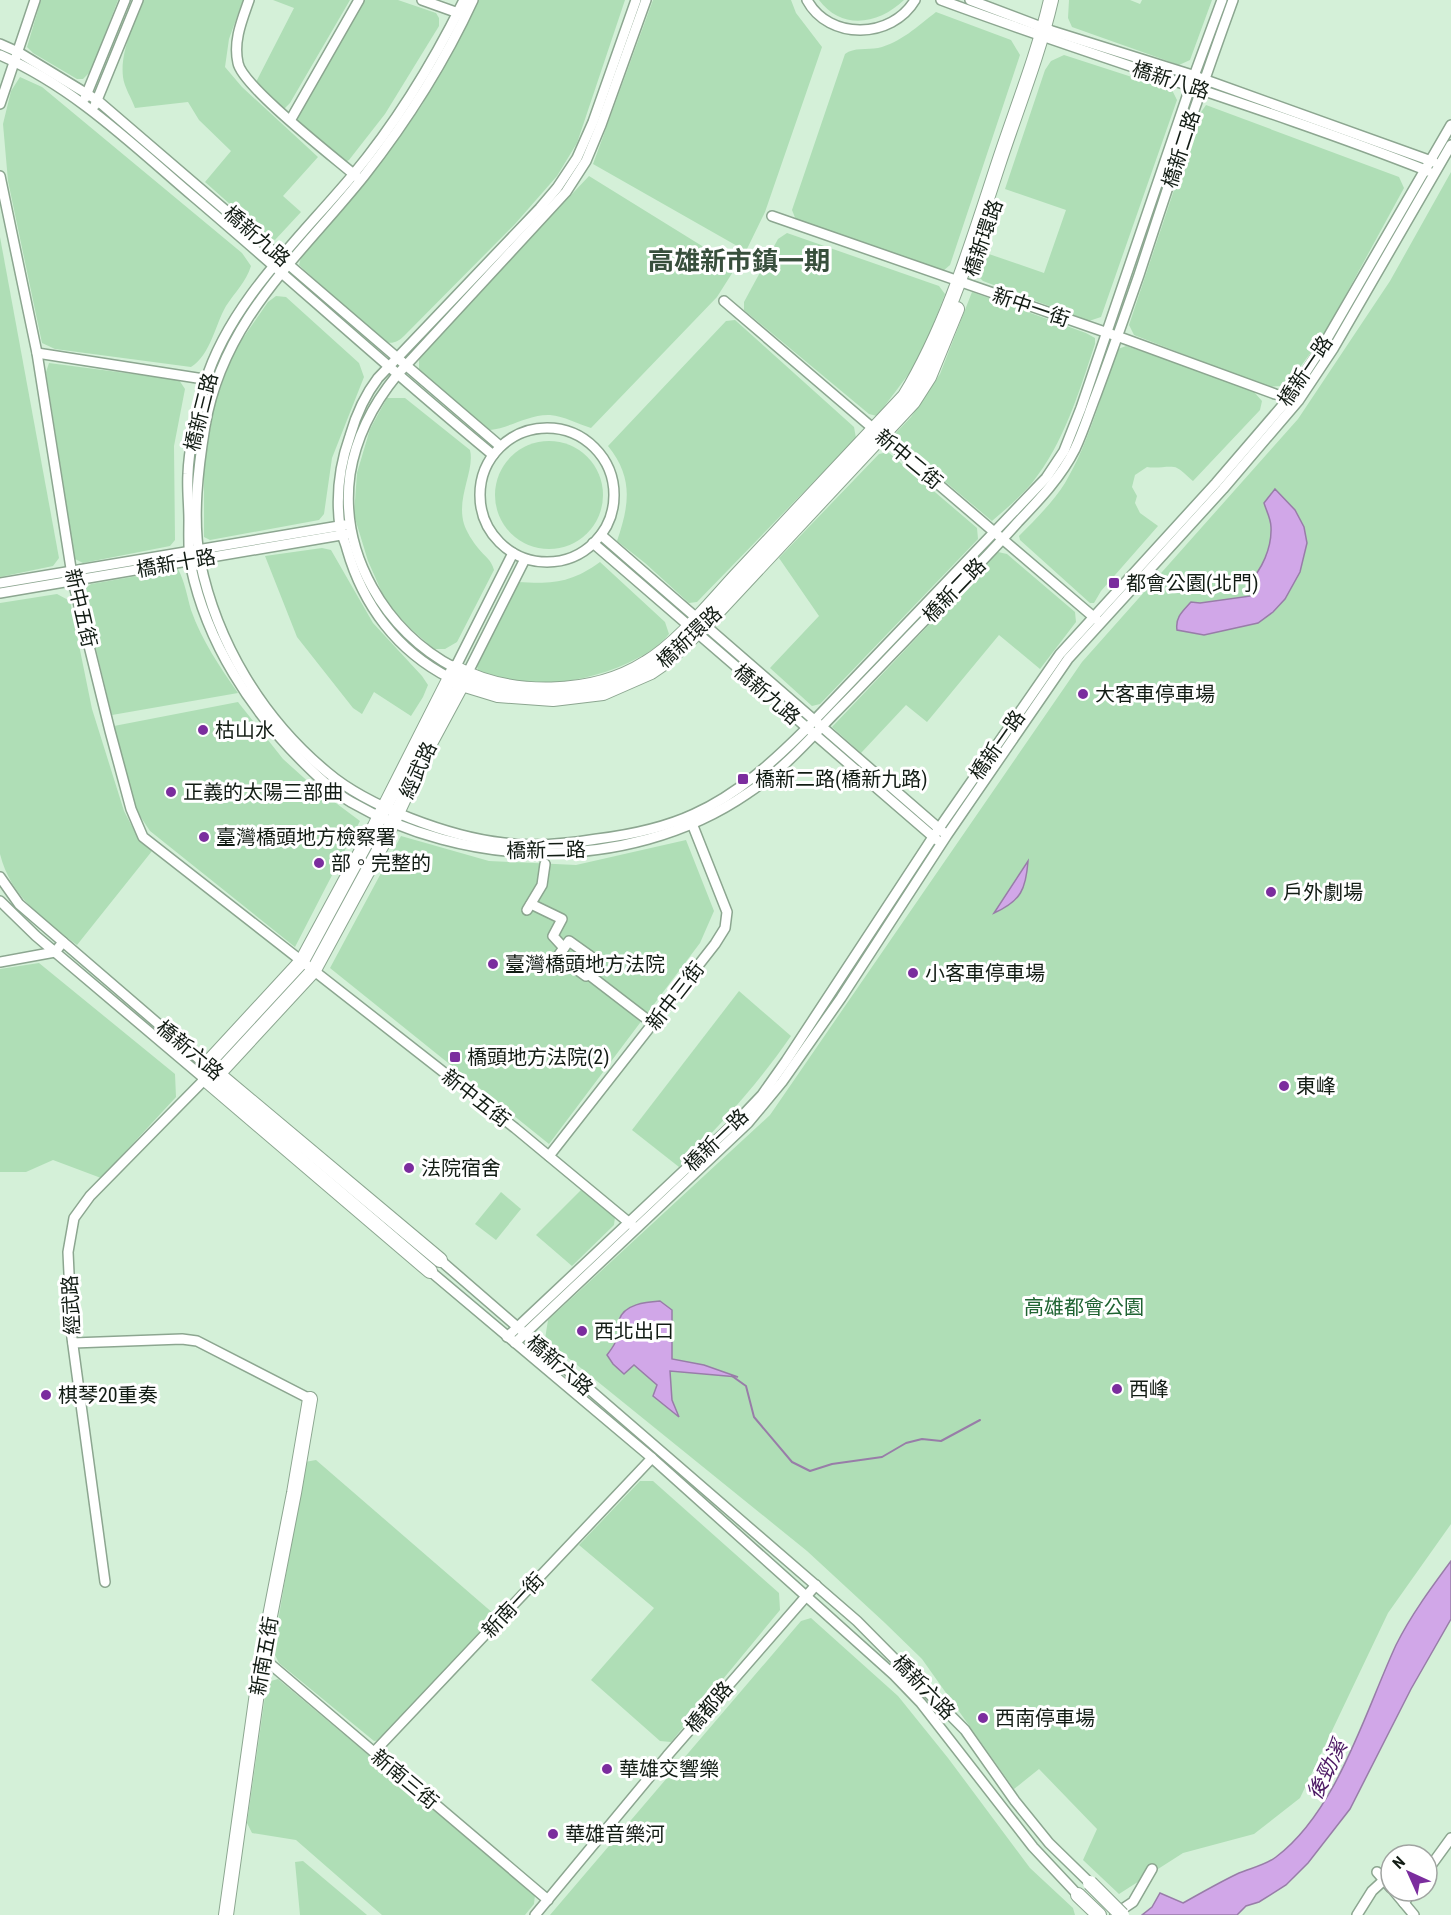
<svg xmlns="http://www.w3.org/2000/svg" width="1451" height="1915" viewBox="0 0 1451 1915" font-family="'Roboto Condensed','Noto Sans TC',sans-serif">
<rect width="100%" height="100%" fill="#d4f0d8"/>
<g fill="#afdeb6">
<path d="M41 0H118L91 71 83 79H77L33 53 27 47Z"/>
<path d="M144 0H243L229 39 225 67 242 87 318 157 283 196 301 212 275 240 267 237 205 182 231 151 199 120 188 102 135 108C132 99 124 87 123 77 120 52 134 23 144 0Z"/>
<path d="M273 0H350L290 103 285 108H280L255 84 294 8Z"/>
<path d="M364 0H398L436 13 439 18V26L385 114 349 160 345 162 298 122V116Z"/>
<path d="M479 0H625L577 143 557 176 515 224 404 336C398 342 393 344 384 342L299 265 301 257 402 134 422 105Z"/>
<path d="M653 0H791L796 13 822 47 765 212 746 251 593 164Z"/>
<path d="M819 0H904C879 24 842 31 819 0Z"/>
<path d="M1069 0H1130L1140 4 1142 0H1212L1190 60 1179 65 1072 27 1068 18Z"/>
<path d="M936 12 1011 40 1020 55 950 265 943 271 796 220 792 210 845 54C854 47 867 50 878 48 900 43 918 26 936 12Z"/>
<path d="M1064 55 1172 90 1177 100 1101 317 1089 321 983 281 978 276 986 253 1044 273 1066 210 1005 189 1045 70 1051 61Z"/>
<path d="M20 77 42 87 242 253 251 266C246 282 235 292 226 306 215 325 211 354 191 367L55 349 42 343 8 181 3 124 11 91Z"/>
<path d="M1206 105 1399 177 1404 188 1325 333 1293 377 1281 386 1268 387 1134 335 1129 325 1199 115Z"/>
<path d="M1451 172V1524L1388 1613 1300 1798 1254 1834 1183 1853 1119 1894 1083 1860 1097 1829 1039 1769 1014 1789 922 1659 885 1623 807 1551 545 1339 548 1320 770 1115 1082 662 1298 419 1390 281Z"/>
<path d="M589 176 736 267 717 297 591 428C578 424 564 416 550 415 529 414 510 428 490 430L419 371V356Z"/>
<path d="M787 233 939 286 945 294 920 359 877 416 869 414 744 310V302L778 239Z"/>
<path d="M0 237 59 558 53 566 0 577Z"/>
<path d="M972 292 1086 333 1095 338V344C1079 392 1064 443 1032 483 1020 497 1006 509 992 521L892 437 911 417 940 374Z"/>
<path d="M276 296 286 297 359 363 364 377 332 458 324 514 319 520 210 540 204 537V468L214 406 234 351 268 302Z"/>
<path d="M735 320 854 427 856 438 697 602 689 603 645 563 617 541C629 506 634 478 608 446L726 321Z"/>
<path d="M1126 346 1240 385 1254 392 1262 401 1260 410 1193 481C1188 477 1183 471 1177 468 1171 465 1157 469 1147 467L1135 475 1132 487 1137 496 1135 503 1140 513 1158 526 1101 591 1094 603H1090L1020 540 1019 536C1035 520 1053 502 1065 483 1090 441 1101 394 1118 349Z"/>
<path d="M49 363 179 380 185 389 174 446 175 540 170 546 83 563 75 559 46 372Z"/>
<path d="M387 398H405L470 450C475 471 456 497 464 524 466 531 473 542 478 548 485 557 491 559 494 570L457 642 445 649H434L411 629 387 604 368 561 354 515 357 473 370 429Z"/>
<circle cx="549" cy="495" r="54"/>
<path d="M888 452 977 528 978 539 820 704 812 706 770 668 819 616 779 558 879 454Z"/>
<path d="M322 548 331 550 373 623 422 676 428 685 423 697 411 716 374 692 362 714 353 708 297 637 265 556Z"/>
<path d="M998 552 1007 554 1075 612 1076 622 1040 669 999 635 927 722 906 705 861 753 832 727Z"/>
<path d="M600 562 665 622 669 634C658 648 644 655 628 663 582 684 525 691 478 672L476 659 518 582C553 584 571 583 600 562Z"/>
<path d="M178 569C185 582 187 596 191 610 202 641 220 667 238 693L112 715 82 591 91 584Z"/>
<path d="M57 594 70 601 92 709 124 811 139 840 152 851 77 945C44 919 11 898 0 854V603Z"/>
<path d="M238 702 283 759 313 786 360 821 295 947 150 831 136 810 114 726Z"/>
<path d="M401 836 489 861 576 865 686 840 714 911 700 943 549 1144 330 968Z"/>
<path d="M39 963 175 1074 176 1097 101 1178 53 1160 26 1172H0V969Z"/>
<path d="M739 991 791 1036C757 1085 720 1125 679 1167L632 1130Z"/>
<path d="M581 1190 615 1217 614 1225 572 1266 536 1235Z"/>
<path d="M501 1192 521 1209 496 1240 475 1224Z"/>
<path d="M316 1460 494 1614 495 1619 381 1740 374 1741 279 1663 273 1651 305 1462Z"/>
<path d="M640 1481H653L779 1593 780 1610 671 1742 660 1741 591 1680 654 1608 579 1545Z"/>
<path d="M811 1618 898 1696 948 1758 1030 1868 1073 1908 1075 1915H550L801 1621Z"/>
<path d="M278 1679 535 1895 534 1904 525 1915H382L296 1840 252 1833 247 1823 267 1682Z"/>
<path d="M303 1861 367 1915H300L295 1862Z"/>
</g>
<g fill="#d1a7e8" stroke="#987da8" stroke-width="1.5">
<path d="M1275 489 1295 510 1304 527 1307 543 1300 572 1285 599 1273 612 1258 623 1204 635 1177 630C1175 617 1183 611 1191 602L1200 603 1251 596 1247 584C1262 571 1272 547 1271 527 1271 519 1266 510 1264 503Z"/>
<path d="M1028 861C1026 889 1021 901 994 913Z"/>
<path d="M660 1301 672 1310V1359L704 1365 738 1377 670 1371 672 1400 679 1417 653 1396 657 1385 634 1365 624 1374 613 1364 607 1355C613 1347 618 1340 619 1330 620 1328 619 1322 619 1320 624 1304 646 1302 660 1301Z"/>
<path d="M1451 1561V1619L1411 1689 1350 1809 1308 1863 1286 1885 1259 1902 1246 1906 1237 1915H1142L1152 1907 1160 1893 1183 1903C1201 1893 1220 1882 1239 1873 1251 1868 1266 1865 1276 1857 1337 1811 1365 1712 1396 1645 1411 1615 1431 1588 1451 1561Z"/>
</g>
<g fill="none" stroke-linecap="round" stroke-linejoin="round">
<path stroke="#987da8" stroke-width="2" d="M732 1376 746 1386 754 1417 792 1462 810 1471 832 1464 882 1457 906 1443 922 1439 941 1441 980 1420"/>
<g stroke="#8ca690" stroke-width="12">
<g id="street">
<path d="M249 0C242 20 233 41 238 63 242 86 335 158 357 177"/>
<path d="M422 0 461 14"/>
<path d="M464 0C433 63 397 122 352 176 300 238 229 303 205 383 197 412 189 444 188 474 187 489 189 505 189 520 189 536 188 552 191 567 207 643 251 711 306 765 320 779 334 792 351 802 406 834 475 852 539 853 612 854 687 835 748 793 780 772 806 743 833 715 863 685 892 654 922 623 954 590 987 557 1018 522 1039 500 1061 477 1075 449 1083 432 1089 413 1096 395 1111 355 1125 315 1139 275 1169 183 1200 91 1233 0"/>
<path d="M473 0C444 63 407 121 364 176 300 256 223 319 205 426 198 469 192 518 200 561 217 643 262 718 327 772 368 807 450 837 504 843 534 847 567 844 597 839 629 835 664 828 694 814 737 795 774 761 807 728L1046 478 1064 451 1081 408 1194 76 1222 0"/>
<path d="M807 0C829 41 892 39 915 0"/>
<path d="M941 0C1102 60 1268 108 1428 171"/>
<path d="M970 0 1052 31 1189 74 1434 162"/>
<path d="M0 44 18 52 97 100 500 446"/>
<path d="M0 55C74 87 133 145 194 197 294 282 391 371 493 455"/>
<path d="M85 98 125 0"/>
<path d="M0 104 35 0"/>
<path d="M95 105 138 0"/>
<path d="M291 119 359 0"/>
<path d="M0 176 37 353 73 581 110 731 131 809 143 837 515 1128 632 1225"/>
<path d="M772 216 1125 339 1275 394 1293 399"/>
<path d="M724 301 1096 619"/>
<path d="M37 353 210 380"/>
<circle cx="547" cy="495" r="67"/>
<path d="M601 535 943 832"/>
<path d="M593 543 937 840"/>
<path d="M513 553 455 668C385 632 339 553 350 474 356 437 374 403 397 375L566 192 586 161 601 125 646 0"/>
<path d="M0 583 345 525"/>
<path d="M0 593 347 534"/>
<path d="M466 676 525 559"/>
<path d="M450 678C397 651 363 605 347 549 345 541 341 534 340 527 336 497 340 464 350 436 356 415 365 395 378 378L540 208 557 188 577 158 593 122 636 0"/>
<path d="M0 877 19 904 206 1065"/>
<path d="M0 901 36 936 205 1079 90 1196 74 1218 68 1252 72 1338 105 1582"/>
<path d="M531 904 562 919 553 936 564 948"/>
<path d="M527 910 542 885 545 864"/>
<path d="M569 941 597 961 586 976 558 956Z"/>
<path d="M0 962 55 952 63 942"/>
<path d="M588 974 644 1017"/>
<path d="M549 1156 715 944 725 928 727 912 691 821"/>
<path d="M440 1260 857 1621 965 1730 1015 1801 1049 1843 1090 1883"/>
<path d="M430 1271 652 1458 894 1675 921 1703 1033 1847 1078 1895"/>
<path d="M507 1337 742 1116 762 1095 786 1061 933 837 1060 654 1216 483 1289 398 1324 344 1451 125"/>
<path d="M73 1343 182 1339 197 1341 310 1399"/>
<path d="M515 1343 748 1123 782 1082 841 998 947 835 1068 659 1223 489 1299 400 1333 349 1451 145"/>
<path d="M262 1657 548 1900"/>
<path d="M374 1752 652 1458"/>
<path d="M1427 1871 1451 1838"/>
<path d="M1377 1872 1391 1888"/>
<path d="M1394 1891 1414 1915"/>
<path d="M1404 1903 1412 1891"/>
<path d="M1115 1914 1133 1902 1152 1869"/>
<path d="M535 1915 667 1756 816 1585"/>
<path d="M1357 1915 1372 1891 1384 1880"/>
</g>
</g>
<g stroke="#8ca690" stroke-width="16">
<g id="secondary">
<path d="M450 678 462 684 498 695 553 699 603 693 651 672 667 661 705 625 913 402 929 377 957 309"/>
<path d="M212 1069 440 1260"/>
<path d="M205 1079 206 1065 302 961 375 826 455 668C510 698 593 697 646 663 677 645 712 602 737 575 793 516 849 456 905 396 948 325 972 244 998 165 1016 110 1038 56 1051 0"/>
<path d="M205 1079 218 1074 314 970 384 841 427 749 462 684"/>
<path d="M205 1079 430 1271"/>
<path d="M1078 1895 1099 1915"/>
<path d="M226 1915 262 1657 294 1493 310 1399"/>
</g>
</g>
<use href="#street" stroke="#fff" stroke-width="9"/>
<use href="#secondary" stroke="#fff" stroke-width="14"/>
<g stroke="#8ca690" stroke-width="16" stroke-linecap="butt">
<path id="secondary-bridge" d="M1090 1883 1122 1915"/>
</g>
<use href="#secondary-bridge" stroke="#fff" stroke-width="14"/>
</g>
<g fill="#7b2d9e" stroke="#fff" stroke-width="2">
<rect x="1108" y="577" width="12" height="12" rx="3"/>
<circle cx="1083" cy="694" r="6"/>
<circle cx="203" cy="730" r="6"/>
<rect x="737" y="773" width="12" height="12" rx="3"/>
<circle cx="171" cy="792" r="6"/>
<circle cx="204" cy="837" r="6"/>
<circle cx="319" cy="863" r="6"/>
<circle cx="1271" cy="892" r="6"/>
<circle cx="493" cy="964" r="6"/>
<circle cx="913" cy="973" r="6"/>
<rect x="449" y="1051" width="12" height="12" rx="3"/>
<circle cx="1284" cy="1086" r="6"/>
<circle cx="409" cy="1168" r="6"/>
<circle cx="582" cy="1331" r="6"/>
<circle cx="1117" cy="1389" r="6"/>
<circle cx="46" cy="1395" r="6"/>
<circle cx="983" cy="1718" r="6"/>
<circle cx="607" cy="1769" r="6"/>
<circle cx="553" cy="1834" r="6"/>
</g>
<g text-anchor="middle" stroke-width="6" stroke-linejoin="round" paint-order="stroke">
<g font-size="20" fill="#121c14" stroke="#fff">
<text transform="translate(1171 80) rotate(18)" y="7">橋新八路</text>
<text transform="translate(1181 149) rotate(-72)" y="7">橋新二路</text>
<text transform="translate(257 236) rotate(41)" y="7">橋新九路</text>
<text transform="translate(983 238) rotate(-71)" y="7">橋新環路</text>
<text transform="translate(1031 307) rotate(19)" y="7">新中一街</text>
<text transform="translate(1305 371) rotate(-56)" y="7">橋新一路</text>
<text transform="translate(201 412) rotate(-76)" y="7">橋新三路</text>
<text transform="translate(909 459) rotate(40)" y="7">新中二街</text>
<text transform="translate(176 563) rotate(-10)" y="7">橋新十路</text>
<text transform="translate(954 590) rotate(-46)" y="7">橋新二路</text>
<text transform="translate(81 608) rotate(77)" y="7">新中五街</text>
<text transform="translate(689 637) rotate(-43)" y="7">橋新環路</text>
<text transform="translate(767 694) rotate(41)" y="7">橋新九路</text>
<text transform="translate(997 745) rotate(-55)" y="7">橋新一路</text>
<text transform="translate(418 770) rotate(-65)" y="7">經武路</text>
<text transform="translate(546 850) rotate(-1)" y="7">橋新二路</text>
<text transform="translate(675 996) rotate(-52)" y="7">新中三街</text>
<text transform="translate(190 1050) rotate(40)" y="7">橋新六路</text>
<text transform="translate(476 1098) rotate(38)" y="7">新中五街</text>
<text transform="translate(716 1140) rotate(-44)" y="7">橋新一路</text>
<text transform="translate(71 1305) rotate(-93)" y="7">經武路</text>
<text transform="translate(560 1365) rotate(41)" y="7">橋新六路</text>
<text transform="translate(513 1605) rotate(-47)" y="7">新南一街</text>
<text transform="translate(264 1656) rotate(-80)" y="7">新南五街</text>
<text transform="translate(924 1687) rotate(46)" y="7">橋新六路</text>
<text transform="translate(709 1707) rotate(-49)" y="7">橋都路</text>
<text transform="translate(405 1779) rotate(40)" y="7">新南三街</text>
</g>
<g font-size="20" fill="#121c14" stroke="#fff" text-anchor="start">
<text x="1126" y="590">都會公園(北門)</text>
<text x="1095" y="701">大客車停車場</text>
<text x="215" y="737">枯山水</text>
<text x="755" y="786">橋新二路(橋新九路)</text>
<text x="183" y="799">正義的太陽三部曲</text>
<text x="216" y="844">臺灣橋頭地方檢察署</text>
<text x="331" y="870">部。完整的</text>
<text x="1283" y="899">戶外劇場</text>
<text x="505" y="971">臺灣橋頭地方法院</text>
<text x="925" y="980">小客車停車場</text>
<text x="467" y="1064">橋頭地方法院(2)</text>
<text x="1296" y="1093">東峰</text>
<text x="421" y="1175">法院宿舍</text>
<text x="594" y="1338">西北出口</text>
<text x="1129" y="1396">西峰</text>
<text x="58" y="1402">棋琴20重奏</text>
<text x="995" y="1725">西南停車場</text>
<text x="619" y="1776">華雄交響樂</text>
<text x="565" y="1841">華雄音樂河</text>
</g>
<g font-size="20" fill="#206433" stroke="#fff">
<text x="1084" y="1314">高雄都會公園</text>
</g>
<g font-size="21" font-style="italic" fill="#4b1763" stroke="#fff">
<text transform="translate(1327 1770) rotate(-64)" y="7">後勁溪</text>
</g>
<g font-size="26" font-weight="bold" fill="#384f3c" stroke="#fff">
<text x="739" y="270">高雄新市鎮一期</text>
</g>
</g>
<g transform="translate(1409 1873) rotate(315)"><circle r="28" fill="#ffffff" stroke="#a0a4a1" stroke-width="1.5"/>
<path d="M0-4.5L10 22L0 15L-10 22Z" fill="#7b2d9e"/>
<text y="-9" font-size="16" font-weight="bold" text-anchor="middle" fill="#121c14">N</text>
</g>
</svg>
